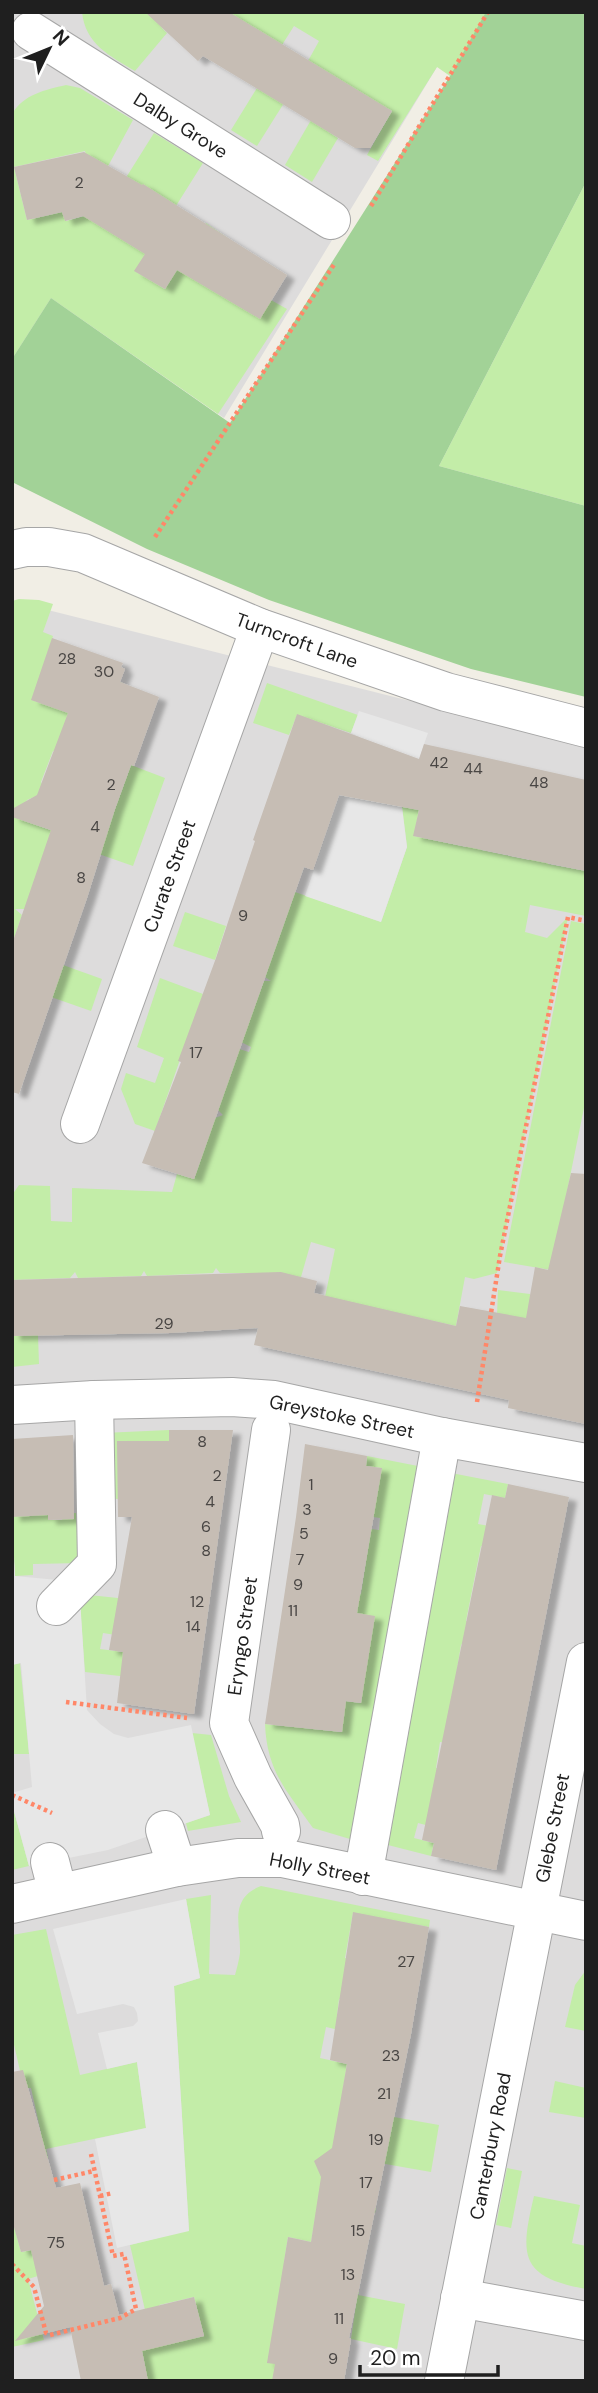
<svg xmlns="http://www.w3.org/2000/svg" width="598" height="2393" viewBox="0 0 598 2393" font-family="'DM Sans',sans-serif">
<defs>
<filter id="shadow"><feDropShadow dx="8" dy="4.5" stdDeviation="2" flood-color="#0004"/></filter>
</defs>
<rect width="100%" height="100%" fill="#f1eee5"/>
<g fill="#dddcdc">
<path d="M12 12H350L437 67 224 418 51 298 12 359Z"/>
<path d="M12 601 586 745V2381H12Z"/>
</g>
<g fill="#c3eda8" fill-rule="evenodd">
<path d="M82 12H157L162 28 167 33 135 71C110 56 85 44 82 12Z"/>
<path d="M218 12H488L450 76 437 67 378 161 367 155 392 111 303 70 319 41 294 26 282 45Z"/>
<path d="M66 85 80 88 133 120 94 192 85 151 14 167 27 220 62 212 66 221 99 212 127 176 154 133 203 163 135 271 165 289 206 223 229 239 271 300 287 309 218 414 51 298 12 359V114C24 94 45 90 66 85Z"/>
<path d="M257 88 284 103 257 146 231 130Z"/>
<path d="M311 120 338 138 312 182 285 165Z"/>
<path d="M586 182V506L439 466Z"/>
<path d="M19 599 39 600 53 604 43 632 53 636 32 700 104 725 120 682 124 684 100 753 73 757 53 751 41 782 52 804 34 797 27 800 21 814 25 821 101 848 131 765 165 778 133 866 93 852 25 909H15L22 915 12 944V601Z"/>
<path d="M267 683 358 715 351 733 297 715 289 735 253 723Z"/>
<path d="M402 807 419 810 414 836 466 847 471 819 481 850 529 860 534 835 553 839 548 864 586 871V916L530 905 525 932 547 938 568 917 497 1273 474 1279 465 1277 456 1326 325 1297 335 1249 311 1242 301 1277 255 1273H220L216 1268 213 1273 147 1276 144 1271 141 1276 78 1278 75 1272 70 1278 12 1280V1195L19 1185 50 1186 51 1221 72 1222V1188L172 1192 177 1174 194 1179 215 1118 223 1115 218 1110 239 1049 249 1052 251 1047 241 1042 264 981H271L265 977 295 892 381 922 407 847Z"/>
<path d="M185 912 226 926 215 960 173 946Z"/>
<path d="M571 921 586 924V1098L551 1270 504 1262Z"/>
<path d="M63 965 102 979 91 1011 51 997Z"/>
<path d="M160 978 203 994 155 1131 135 1124 121 1089 126 1073 155 1083 164 1058 137 1047Z"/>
<path d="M498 1290 530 1294V1380L497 1316Z"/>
<path d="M38 1335 39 1364 12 1367V1336Z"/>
<path d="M169 1430V1441H146L145 1504 106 1497 103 1433Z"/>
<path d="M367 1456 428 1468 360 1842 313 1828C287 1791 267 1772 265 1724L341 1732 344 1701 361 1703C366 1663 342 1631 346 1592L361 1594 371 1529 379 1530 380 1518 359 1515 381 1468 366 1466Z"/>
<path d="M446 1472 508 1484 505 1498 484 1494 478 1524 500 1528 496 1548 481 1546 466 1621 480 1625 461 1645 456 1675 455 1744 440 1742 436 1768 451 1771 441 1829 418 1823 414 1838 434 1843 431 1856 380 1843Z"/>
<path d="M47 1501 49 1520H62V1514L88 1512 81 1563 33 1564V1575L15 1576 12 1517Z"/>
<path d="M89 1595 118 1598 141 1639 103 1633 100 1649 124 1652 137 1678 85 1672 80 1605Z"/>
<path d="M20 1663 29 1754H12V1665Z"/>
<path d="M192 1733 211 1735 229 1796 241 1822 188 1831 186 1823 210 1815Z"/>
<path d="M12 1804 29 1866 12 1870Z"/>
<path d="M261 1886 430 1920 429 1927 353 1913 345 1958 361 1963 355 2002 339 1999 337 2016 411 2032 352 2033 326 2027 320 2058 347 2064 341 2102 394 2117 439 2125 431 2172 334 2155 322 2177 325 2198 376 2208 375 2213 318 2202 311 2242 288 2237 284 2262 288 2278 359 2292 358 2295 405 2304 397 2349 351 2339 357 2298 288 2287 344 2377 272 2381H148L140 2341 145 2310 130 2245 189 2230 174 1986 200 1978 186 1899 211 1895 209 1974 235 1975C237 1968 239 1960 240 1953 241 1926 228 1899 261 1886ZM194 2297 204 2336 169 2344 159 2305Z"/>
<path d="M46 1929 80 2075 137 2062 146 2128 46 2149 48 2158 12 2166 41 2133 31 2088H24L12 2036V1935Z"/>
<path d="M586 1970V2031L565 2027 575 1985Z"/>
<path d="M555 2081 586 2088V2118L549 2112Z"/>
<path d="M507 2168 522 2171 511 2228 496 2225Z"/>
<path d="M534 2196 580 2205 572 2243 586 2246V2289C519 2277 520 2255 534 2196Z"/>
<path d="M12 2219 21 2252 32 2250 38 2276 28 2279 44 2340 12 2347Z"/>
</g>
<path fill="#a2d297" d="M486 12H586V182L439 466 586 506V697L471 669 269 600 147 549 12 482V359L51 298 230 423 450 76Z"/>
<g fill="#e7e7e7">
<path d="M359 711 428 733 402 807 407 847 381 922 305 896 359 737 351 733Z"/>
<path d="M12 1530 15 1576 79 1582 87 1710 100 1724 114 1734 128 1738 191 1725 210 1815 108 1850 29 1866 12 1804V1793L32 1787 21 1663 12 1665Z"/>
<path d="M186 1899 200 1978 174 1986 189 2231 117 2248 95 2139 146 2128 137 2062 107 2069 98 2033 133 2026 138 2021 137 2013 134 2007 123 2004 77 2014 53 1929Z"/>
</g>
<g fill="#c6bdb4" filter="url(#shadow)">
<path d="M145 12H229L392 111 370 148H355L203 56 198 61Z"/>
<path d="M84 152 142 185 143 184 287 275 260 319 177 270 165 289 134 271 145 254 83 216 65 221 62 212 27 220 14 167Z"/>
<path d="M52 638 123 663 121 667 125 669 120 682 159 697 134 766 131 765 115 809 87 898 19 1094 12 1092V944L51 830 12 817V809L37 795 68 713 31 700Z"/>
<path d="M297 714 419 759 424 744 586 780V871L413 836 419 810 339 795 313 870 304 867 194 1179 142 1163 181 1062 178 1061 216 958 255 841 253 840Z"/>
<path d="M571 1173 586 1174V1424L508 1408 509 1400 254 1345 258 1328 170 1333 12 1336V1280L281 1272 317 1281 314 1293 456 1326 460 1306 526 1318 535 1267 548 1270Z"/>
<path d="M169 1430H233L194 1714 117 1703 123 1652 109 1650 132 1517H118L117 1441H169Z"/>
<path d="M73 1435 74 1519 48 1520V1515L12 1517V1439Z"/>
<path d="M305 1444 367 1456 366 1466 382 1468 357 1613 375 1616 361 1703 346 1701 342 1732 265 1724 296 1517Z"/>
<path d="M508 1484 569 1497 496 1870 431 1856 434 1843 422 1840 492 1495 505 1498Z"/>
<path d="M353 1912 429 1927 411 2034 349 2338 351 2339 344 2381H272L275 2364 267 2363 288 2237 311 2242 321 2177 314 2161 332 2148 347 2064 330 2060Z"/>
<path d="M23 2070 56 2188 80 2183 104 2286 111 2284 119 2315 194 2297 204 2336 142 2351 148 2381H81L70 2327 15 2341 44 2306 31 2250 21 2252 12 2220V2072Z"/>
</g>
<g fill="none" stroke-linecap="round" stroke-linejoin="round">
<g stroke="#a6a6a6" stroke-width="40">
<g id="minor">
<path d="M31 31 331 220"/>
<path d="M12 550 26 547H49L83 553 260 628 446 692 586 728"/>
<path d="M80 1124 260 628"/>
<path d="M12 1405 94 1400 232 1397 274 1400 442 1437 586 1463"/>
<path d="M271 1430 229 1723 253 1777 280 1825 281 1831"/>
<path d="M56 1606 97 1564 94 1400"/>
<path d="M165 1830 177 1867"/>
<path d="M50 1862 58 1893"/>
<path d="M363 1876 442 1437"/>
<path d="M12 1904 177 1867 238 1858H282L586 1921"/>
<path d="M460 2298 586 2321"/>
<path d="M444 2381 586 1662"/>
</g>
</g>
<g stroke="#ff8768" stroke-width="4.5" stroke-dasharray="3.5 3.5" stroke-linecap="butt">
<path d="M371 206 488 12"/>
<path d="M155 537 335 263"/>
<path d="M477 1402 500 1256 568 917 586 921"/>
<path d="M66 1702 187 1718"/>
<path d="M12 1795 52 1813"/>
<path d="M54 2180 94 2171"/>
<path d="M100 2196 113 2193"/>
<path d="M12 2264 34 2287 46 2333 50 2335 120 2318 136 2309 124 2254 113 2256 91 2154"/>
</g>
<use href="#minor" stroke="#fff" stroke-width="38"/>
</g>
<g text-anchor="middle" stroke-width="5" stroke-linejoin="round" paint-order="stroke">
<g font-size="16" fill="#494644">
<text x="79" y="188">2</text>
<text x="67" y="664">28</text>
<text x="104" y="677">30</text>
<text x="439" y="768">42</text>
<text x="473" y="774">44</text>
<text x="539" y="788">48</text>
<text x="111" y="790">2</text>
<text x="95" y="832">4</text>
<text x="81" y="883">8</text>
<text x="243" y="921">9</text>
<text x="196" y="1058">17</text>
<text x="164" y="1329">29</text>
<text x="202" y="1447">8</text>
<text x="217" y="1481">2</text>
<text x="311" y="1490">1</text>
<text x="210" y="1507">4</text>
<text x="307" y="1515">3</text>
<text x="206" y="1532">6</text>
<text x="304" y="1539">5</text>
<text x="206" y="1556">8</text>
<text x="300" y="1565">7</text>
<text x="298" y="1590">9</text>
<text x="197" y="1607">12</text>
<text x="293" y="1616">11</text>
<text x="193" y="1632">14</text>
<text x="406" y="1967">27</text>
<text x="391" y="2061">23</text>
<text x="384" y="2099">21</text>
<text x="376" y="2145">19</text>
<text x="366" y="2188">17</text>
<text x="358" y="2236">15</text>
<text x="56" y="2248">75</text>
<text x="348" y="2280">13</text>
<text x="339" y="2324">11</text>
<text x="333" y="2364">9</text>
</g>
<g font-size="19" fill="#1f1f1f" stroke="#fff">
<text transform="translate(181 125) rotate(32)" y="7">Dalby Grove</text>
<text transform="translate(297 640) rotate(20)" y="7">Turncroft Lane</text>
<text transform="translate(169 876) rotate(-70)" y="7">Curate Street</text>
<text transform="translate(342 1416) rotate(12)" y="7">Greystoke Street</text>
<text transform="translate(242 1636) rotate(-82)" y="7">Eryngo Street</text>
<text transform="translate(552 1828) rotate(-79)" y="7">Glebe Street</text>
<text transform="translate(320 1868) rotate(11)" y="7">Holly Street</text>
<text transform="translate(490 2146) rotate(-79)" y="7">Canterbury Road</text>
</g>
</g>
<rect width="598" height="2393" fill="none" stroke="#1f1f1f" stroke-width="28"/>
<g transform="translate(49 49) rotate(47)" stroke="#ffffff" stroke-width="5" paint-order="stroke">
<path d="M0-5L12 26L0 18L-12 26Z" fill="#1f1f1f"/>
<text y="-10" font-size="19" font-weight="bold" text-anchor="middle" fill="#1f1f1f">N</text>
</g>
<path d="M360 2365v10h138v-10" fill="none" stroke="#1f1f1f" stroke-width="3.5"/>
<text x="370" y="2365" font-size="21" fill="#1f1f1f" stroke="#ffffff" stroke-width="5" paint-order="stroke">20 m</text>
</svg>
